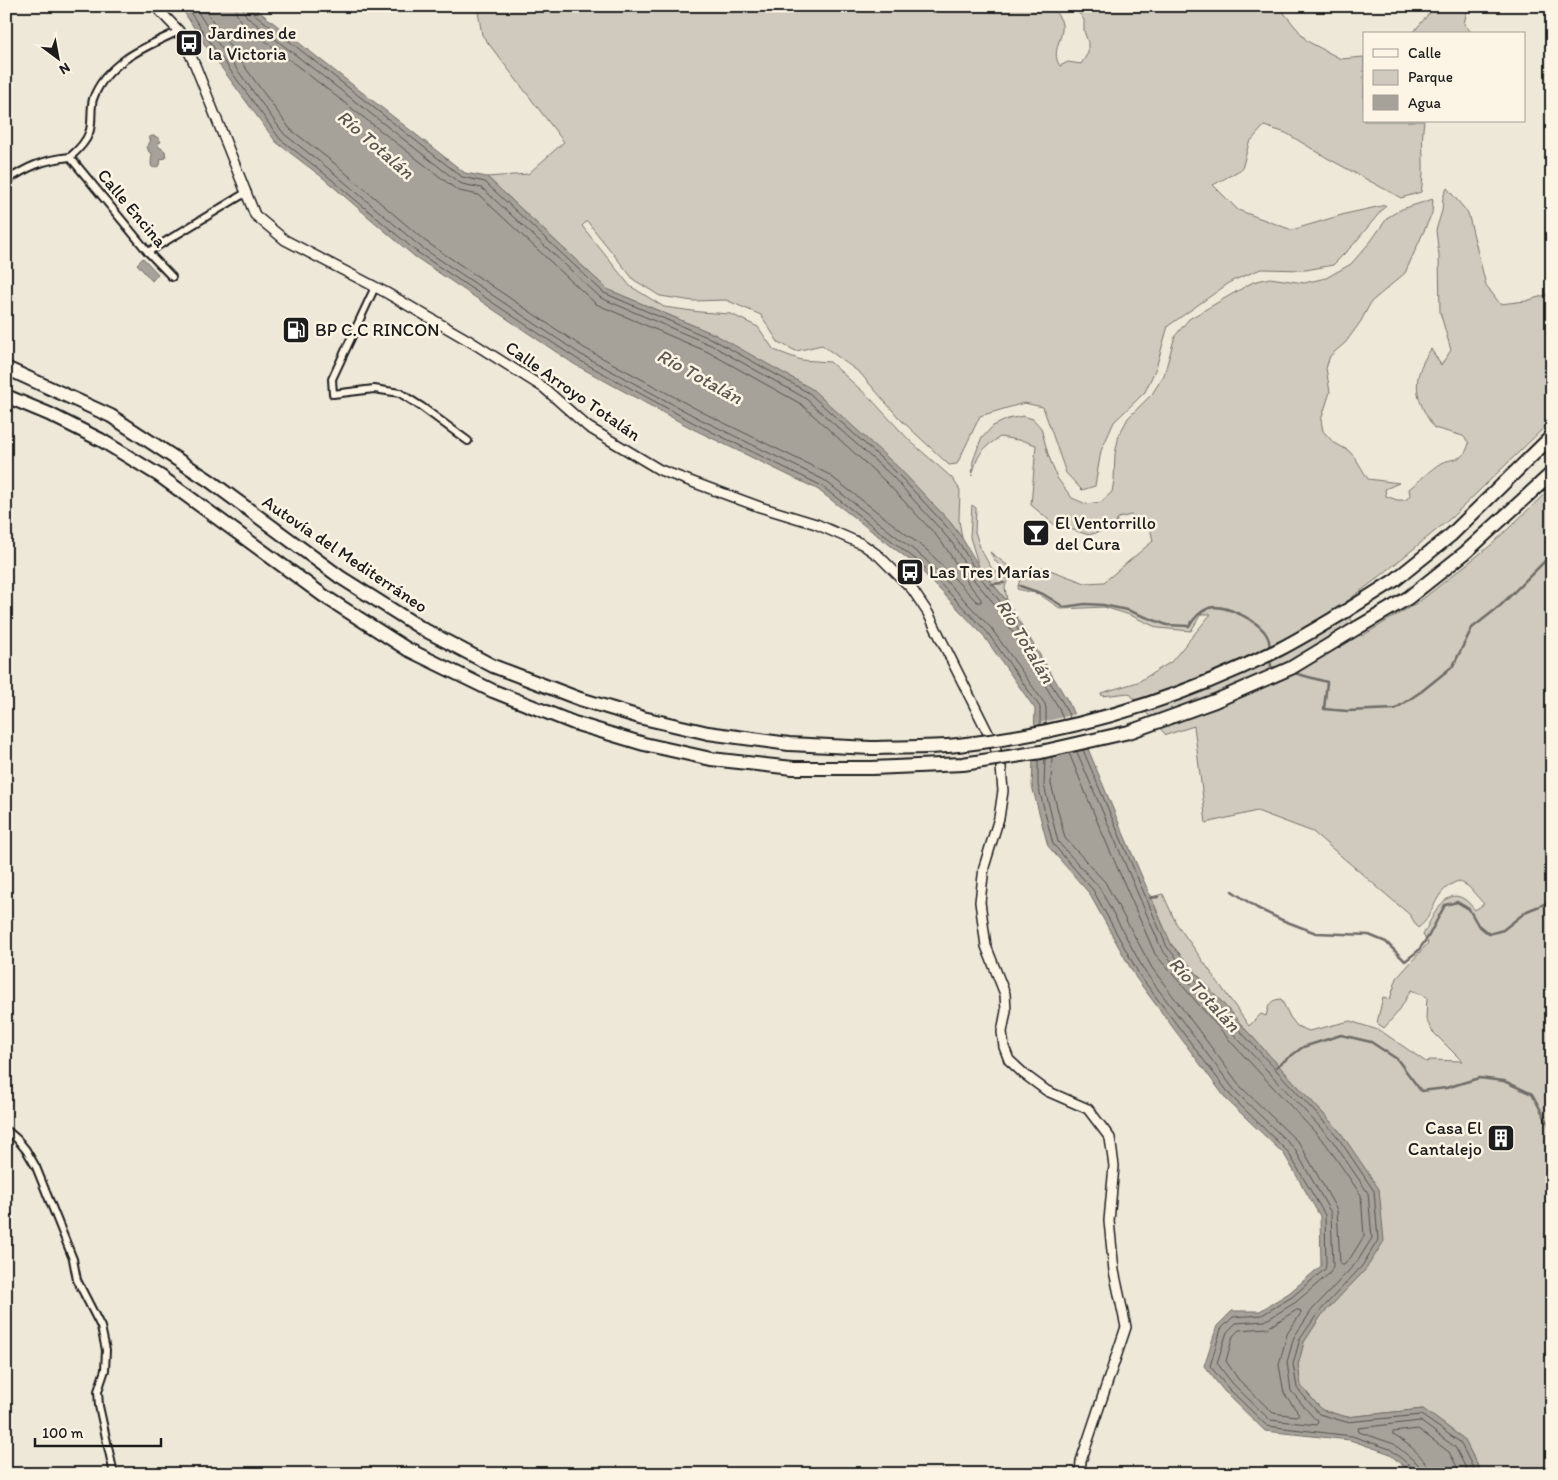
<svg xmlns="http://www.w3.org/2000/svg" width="1558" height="1480" viewBox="0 0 1558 1480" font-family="Itim,sans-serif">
<rect width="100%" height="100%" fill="#eee8d9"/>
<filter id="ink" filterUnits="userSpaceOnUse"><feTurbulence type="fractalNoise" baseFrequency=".02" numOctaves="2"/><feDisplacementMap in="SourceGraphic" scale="10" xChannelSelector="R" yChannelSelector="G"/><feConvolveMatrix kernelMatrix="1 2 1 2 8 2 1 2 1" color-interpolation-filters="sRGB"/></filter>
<g filter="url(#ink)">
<g fill="#cfcabd" stroke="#76736c">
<path d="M477 6 1047 7C1053 8 1055 11 1059 17 1070 33 1048 49 1060 66L1068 62 1081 64 1088 53V42L1084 31V20L1076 9 1077 6H1287L1284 13 1307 41 1341 59 1364 57V121H1424C1420 145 1426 167 1421 192L1401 198 1329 159 1286 133 1264 126 1249 143 1242 169 1213 185 1238 210 1292 230 1345 214 1386 205 1353 245 1333 265 1306 270 1261 269 1232 281 1168 326 1156 368 1145 392 1114 422 1101 451 1095 486 1082 490 1066 473 1043 407 1024 403 980 416 957 464 949 465 900 419 860 373 822 345 796 351 778 342 761 315 726 300 693 301 660 296 634 280 587 221 582 226 630 286 664 307 700 312 731 314 758 327 774 350 801 360 830 362 870 398 910 441 952 478 960 490 959 520 962 538 950 522 899 469 716 335 607 289 487 177 528 174 564 142 482 35Z"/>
<path d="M1435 6H1468L1464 24 1473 34H1412Z"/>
<path d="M1447 188 1468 213 1486 285 1500 304 1526 301 1552 293V420L1451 518 1383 574 1342 605 1362 636 1420 601 1491 545 1552 487V1474H1482L1464 1439 1423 1409 1347 1417 1322 1410 1301 1386 1298 1365 1304 1342 1321 1316 1366 1269 1341 1133 1246 1030 1171 944 1151 897 1163 894 1176 923 1249 1026 1261 1014 1266 1016C1269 1005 1269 1000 1281 999L1290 1017 1297 1026 1309 1031 1350 1021 1381 1031 1426 1062 1430 1060 1462 1061 1432 1031 1426 1019 1427 997 1411 990 1399 1011 1384 1028 1377 1023 1383 997 1390 999 1397 978 1428 943 1423 935C1430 922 1444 886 1464 899 1468 901 1472 907 1475 910L1484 904 1468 886 1458 881C1431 892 1437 914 1418 928L1410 915 1313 832 1257 811 1206 823 1194 726 1166 735 1129 693 1102 696 1101 693 1138 682 1171 662 1211 614H1201L1191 631 1158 628 1130 615 1104 607 1061 609 1039 594 1017 589 1020 580C1013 572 1007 572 1000 566 995 562 993 557 990 552L1020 575 1027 568 1040 572 1042 567 1085 583 1104 582 1153 541 1150 527 1131 515 1118 518 1115 527 1089 535 1064 527 1061 530 1031 505 1036 445 1024 441 1000 437C980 450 978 454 972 476L973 461 981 439 993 426 1008 419 1023 416 1033 419 1041 428 1048 454 1057 478 1072 498 1086 504 1101 502 1112 492 1114 480 1115 454 1119 435 1128 418 1152 394 1164 375 1175 336 1189 319 1253 282 1270 278 1304 283 1326 278 1351 264 1371 241 1388 217 1402 209 1433 199 1432 213 1405 273 1371 302 1361 321 1346 342 1330 356 1326 368 1330 392 1321 420 1323 431 1333 442 1349 451 1356 459 1368 479 1399 483 1385 489 1386 496 1397 500H1406L1410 495 1409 489C1418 482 1432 468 1441 463 1455 457 1464 462 1469 443L1463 436 1434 428C1415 399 1410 379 1431 349L1441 365 1451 350 1440 312 1439 256 1436 230 1442 211 1443 197Z"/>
<path d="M972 505 976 508 975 532 981 550 992 569 1008 579 1005 587 1007 601 979 567 970 537Z"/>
</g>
<g fill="#a7a299" stroke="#6f6c67">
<path d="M179 6H252L465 173 487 177 607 289 716 335 812 389 899 468 950 522 962 538 983 573 1007 601 1069 703 1118 821 1171 944 1246 1030 1341 1133 1379 1189 1384 1241 1366 1269 1321 1316 1304 1342 1298 1365 1301 1386 1322 1410 1347 1417 1423 1409 1464 1439 1482 1474H1413L1388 1453 1350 1440 1265 1431 1224 1391 1204 1366 1217 1326 1232 1311H1260L1289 1293 1321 1266 1320 1216 1284 1154 1227 1100 1136 978 1089 893 1048 846 1032 786 1035 709 983 635 916 565 817 489 693 429 574 364 414 256 322 177 276 142 207 48 182 9Z"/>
<path d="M152 136C157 136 159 138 161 142L158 143V146L165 151 166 158 161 159 160 165C147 174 152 158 152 153L149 152 147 147 151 140 148 138Z"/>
<path d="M143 258 158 274 152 281 137 264Z"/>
</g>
<path fill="#eee8d9" d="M1076 714 1090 748 1031 761 1032 725Z"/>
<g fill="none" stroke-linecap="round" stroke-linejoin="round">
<g stroke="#54524e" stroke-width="1">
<path d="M186 6 212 45 280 139 325 174 417 252 577 359 696 424 820 485 919 562 987 632 1040 707V725"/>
<path d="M194 6 217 42 284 134 329 169 421 247 580 354 698 418 824 480 924 558 991 628 1045 704 1046 709V723"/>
<path d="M203 6 223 37 290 129 334 163 425 241 584 348 702 412 828 474 928 551 977 602H981V599L968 583 946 548 935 534 886 482 801 404 708 352 596 304 479 195 459 191 453 187 242 23 237 15 235 6"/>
<path d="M243 6 244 12 247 17 457 181 462 184 482 188 601 298 711 345 805 398 892 476 941 530 953 544 974 580 998 608 1059 708 1063 719"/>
<path d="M249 6 252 12 462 177 485 182 604 293 714 340 809 393 896 472 946 526 958 541 979 576 1003 605 1064 705 1070 718"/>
<path d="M1083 750 1167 947 1242 1033 1337 1136 1374 1191 1378 1240 1362 1266 1318 1313 1300 1339 1293 1364 1297 1388 1319 1414 1346 1422 1421 1415 1460 1442 1476 1474"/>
<path d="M1052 757 1051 784 1065 838 1105 882 1152 968 1241 1087 1300 1144 1337 1210 1340 1263 1341 1265H1344L1351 1257 1364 1236 1361 1195 1326 1144 1232 1043 1155 954 1100 828 1069 753"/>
<path d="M1045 759 1044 785 1058 842 1099 887 1145 972 1236 1092 1294 1148 1331 1213 1333 1266 1330 1273 1296 1302 1265 1321 1236 1323 1227 1332 1217 1363 1233 1384 1270 1420 1317 1425 1318 1421 1313 1417 1291 1391 1287 1362 1294 1337 1312 1310 1357 1262 1372 1238 1368 1193 1332 1140 1237 1038 1162 950 1077 752"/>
<path d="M1038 760V785L1053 844 1093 890 1140 976 1231 1096 1288 1152 1325 1215 1326 1265 1325 1269 1292 1297 1262 1315 1233 1317 1221 1329 1210 1366 1228 1388 1267 1426 1352 1436 1390 1449 1413 1468 1415 1474"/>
<path d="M1297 1310H1300L1301 1313 1287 1334 1279 1365 1284 1393 1299 1414 1296 1416 1273 1413 1238 1379 1226 1361 1233 1336 1239 1330 1267 1328Z"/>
<path d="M1421 1474 1418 1464 1394 1444 1359 1432 1358 1428 1420 1421 1455 1447 1469 1474"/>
<path d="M1429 1474C1428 1458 1406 1442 1393 1435V1432L1418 1429 1449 1452 1461 1474"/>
</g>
<g stroke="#6f6c67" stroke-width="2.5">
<path d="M991 584 1004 583"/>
<path d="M1020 586 1043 594 1064 607 1085 604 1103 605 1127 610 1167 625 1189 626C1195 618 1199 612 1209 608 1224 603 1262 622 1268 638 1270 641 1269 646 1270 649"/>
<path d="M1270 657 1271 667 1279 669"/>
<path d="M1294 673 1327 682 1324 709 1347 711 1395 709 1422 691 1453 666 1472 628 1500 606 1552 554"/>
<path d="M1232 891 1257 908 1282 920 1316 933 1369 935 1386 942 1405 961 1418 951 1428 937 1445 905 1457 902 1469 909 1478 925 1489 934 1503 930 1527 911 1552 901"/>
<path d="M1150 898 1158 897"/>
<path d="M1276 1067 1303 1047 1341 1035 1371 1042 1397 1059 1421 1091 1446 1088 1479 1078 1504 1081 1532 1094 1550 1127 1552 1128"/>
</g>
<g stroke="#1c1c1c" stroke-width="10">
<g id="street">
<path d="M70 157C77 151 86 142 89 133 93 124 90 109 93 99 106 62 147 46 179 31"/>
<path d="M70 157 148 252 172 277"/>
<path d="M6 181C29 166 43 160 70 157"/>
<path d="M148 252 247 192"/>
<path d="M375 287 332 379 333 394 374 389 400 393 422 407 468 441"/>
<path d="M6 1131 9 1132 17 1139 26 1150 36 1167 73 1259 77 1280 101 1327 106 1350 105 1370 98 1391 99 1406 114 1474"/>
</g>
</g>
<g stroke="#1c1c1c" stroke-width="12">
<path id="secondary" d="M155 6 179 31 195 65 255 215 285 240 385 292 473 343 544 388 588 427 660 470 760 507 816 524 862 544 879 556 912 589 928 613 995 747 1001 767 1003 791 999 818 984 867 980 902 986 946 1005 994 1006 1011 1002 1032 1004 1047 1009 1060 1024 1074 1047 1091 1088 1109 1110 1138 1114 1166 1109 1221 1114 1271 1126 1327 1081 1461 1080 1474"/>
</g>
<g stroke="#1c1c1c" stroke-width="16">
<g id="highway">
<path d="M6 368 111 416 210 481 340 577 421 628 493 666 580 699 643 718 708 733 789 744 871 748"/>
<path d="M6 396 49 414 101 440 160 476 324 596 407 649 493 691 574 723 644 744 711 759 793 768H872"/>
<path d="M1346 611 1395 580 1451 535 1552 436"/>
<path d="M1357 628 1408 598 1466 552 1552 473"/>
</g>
</g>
<use href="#street" stroke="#fcf5e5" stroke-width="6"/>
<use href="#secondary" stroke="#fcf5e5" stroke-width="9"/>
<use href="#highway" stroke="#fcf5e5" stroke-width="12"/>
<g stroke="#1c1c1c" stroke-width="16" stroke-linecap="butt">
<g id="highway-bridge">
<path d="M871 748C900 747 930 748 958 745 1070 733 1180 699 1280 649 1303 637 1324 624 1346 611"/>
<path d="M872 768 963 764 1041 752 1129 732 1215 701 1291 668 1357 628"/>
</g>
</g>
<use href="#highway-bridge" stroke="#fcf5e5" stroke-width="12"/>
</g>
</g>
<defs>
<g id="bus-square" transform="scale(1.4375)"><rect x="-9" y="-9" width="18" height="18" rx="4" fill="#1c1c1c" stroke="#fcf5e5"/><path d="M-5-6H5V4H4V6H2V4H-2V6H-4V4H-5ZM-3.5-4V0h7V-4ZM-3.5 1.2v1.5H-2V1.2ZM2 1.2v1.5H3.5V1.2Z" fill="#fff"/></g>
<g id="fuel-square" transform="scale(1.4375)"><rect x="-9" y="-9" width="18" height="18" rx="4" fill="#1c1c1c" stroke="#fcf5e5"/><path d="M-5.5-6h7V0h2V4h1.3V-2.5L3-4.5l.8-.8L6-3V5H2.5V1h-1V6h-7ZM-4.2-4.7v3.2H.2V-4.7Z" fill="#fff"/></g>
<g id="bar-square" transform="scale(1.4375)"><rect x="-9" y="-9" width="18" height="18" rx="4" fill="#1c1c1c" stroke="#fcf5e5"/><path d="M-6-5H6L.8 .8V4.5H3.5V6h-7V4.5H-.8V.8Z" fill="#fff"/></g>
<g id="building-square" transform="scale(1.4375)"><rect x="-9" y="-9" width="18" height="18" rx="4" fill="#1c1c1c" stroke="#fcf5e5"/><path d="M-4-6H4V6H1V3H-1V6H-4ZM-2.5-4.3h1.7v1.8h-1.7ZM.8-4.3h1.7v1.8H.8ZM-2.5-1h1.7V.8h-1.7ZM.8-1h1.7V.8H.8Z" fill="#fff"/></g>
</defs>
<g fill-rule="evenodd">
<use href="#bus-square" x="189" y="43"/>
<use href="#fuel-square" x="296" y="330"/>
<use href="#bar-square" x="1036" y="533"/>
<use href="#bus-square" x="910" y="572"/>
<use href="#building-square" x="1501" y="1138"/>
</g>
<g text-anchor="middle" stroke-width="5" stroke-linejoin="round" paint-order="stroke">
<g font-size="18" fill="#1c1c1c" stroke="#fcf5e5" text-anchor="start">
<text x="208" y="39">Jardines de<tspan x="208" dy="21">la Victoria</tspan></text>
<text x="315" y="336">BP C.C RINCON</text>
<text x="1055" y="529">El Ventorrillo<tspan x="1055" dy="21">del Cura</tspan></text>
<text x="929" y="578">Las Tres Marías</text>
<text x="1482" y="1134" text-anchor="end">Casa El<tspan x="1482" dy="21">Cantalejo</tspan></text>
</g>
<g font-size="18" fill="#1c1c1c" stroke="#fcf5e5">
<text transform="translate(132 208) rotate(50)" y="6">Calle Encina</text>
<text transform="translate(573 391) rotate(35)" y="6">Calle Arroyo Totalán</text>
<text transform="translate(345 554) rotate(34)" y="6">Autovía del Mediterráneo</text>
</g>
<g font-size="19" font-style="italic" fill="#5b5854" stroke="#fcf5e5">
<text transform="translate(376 144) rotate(41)" y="7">Río Totalán</text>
<text transform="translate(700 376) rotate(29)" y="7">Río Totalán</text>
<text transform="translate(1026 641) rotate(59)" y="7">Río Totalán</text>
<text transform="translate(1205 994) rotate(47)" y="7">Río Totalán</text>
</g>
</g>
<rect width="1558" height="1480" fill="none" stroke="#fcf5e5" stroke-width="25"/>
<rect x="12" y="12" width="1533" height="1455" fill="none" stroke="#1c1c1c" stroke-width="2" filter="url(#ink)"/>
<rect x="1363" y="32" width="162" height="90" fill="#fcf5e5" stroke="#a29e95"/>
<rect x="1373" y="49" width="25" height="8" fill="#fcf5e5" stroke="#a29e95"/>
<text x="1408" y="58" font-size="15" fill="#1c1c1c">Calle</text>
<rect x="1373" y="70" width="25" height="15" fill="#cfcabd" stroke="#a29e95"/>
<text x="1408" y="82" font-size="15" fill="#1c1c1c">Parque</text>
<rect x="1373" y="95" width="25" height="15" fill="#a7a299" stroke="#a29e95"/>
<text x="1408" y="108" font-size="15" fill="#1c1c1c">Agua</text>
<g transform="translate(58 58) rotate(148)" stroke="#fcf5e5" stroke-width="4" paint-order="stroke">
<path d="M0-4L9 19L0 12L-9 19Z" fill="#1c1c1c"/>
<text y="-8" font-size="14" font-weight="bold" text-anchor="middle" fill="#1c1c1c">N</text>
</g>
<path d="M35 1438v8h126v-8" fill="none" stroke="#1c1c1c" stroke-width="2.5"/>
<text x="42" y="1438" font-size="15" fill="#1c1c1c" stroke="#fcf5e5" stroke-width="4" paint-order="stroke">100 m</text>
</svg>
